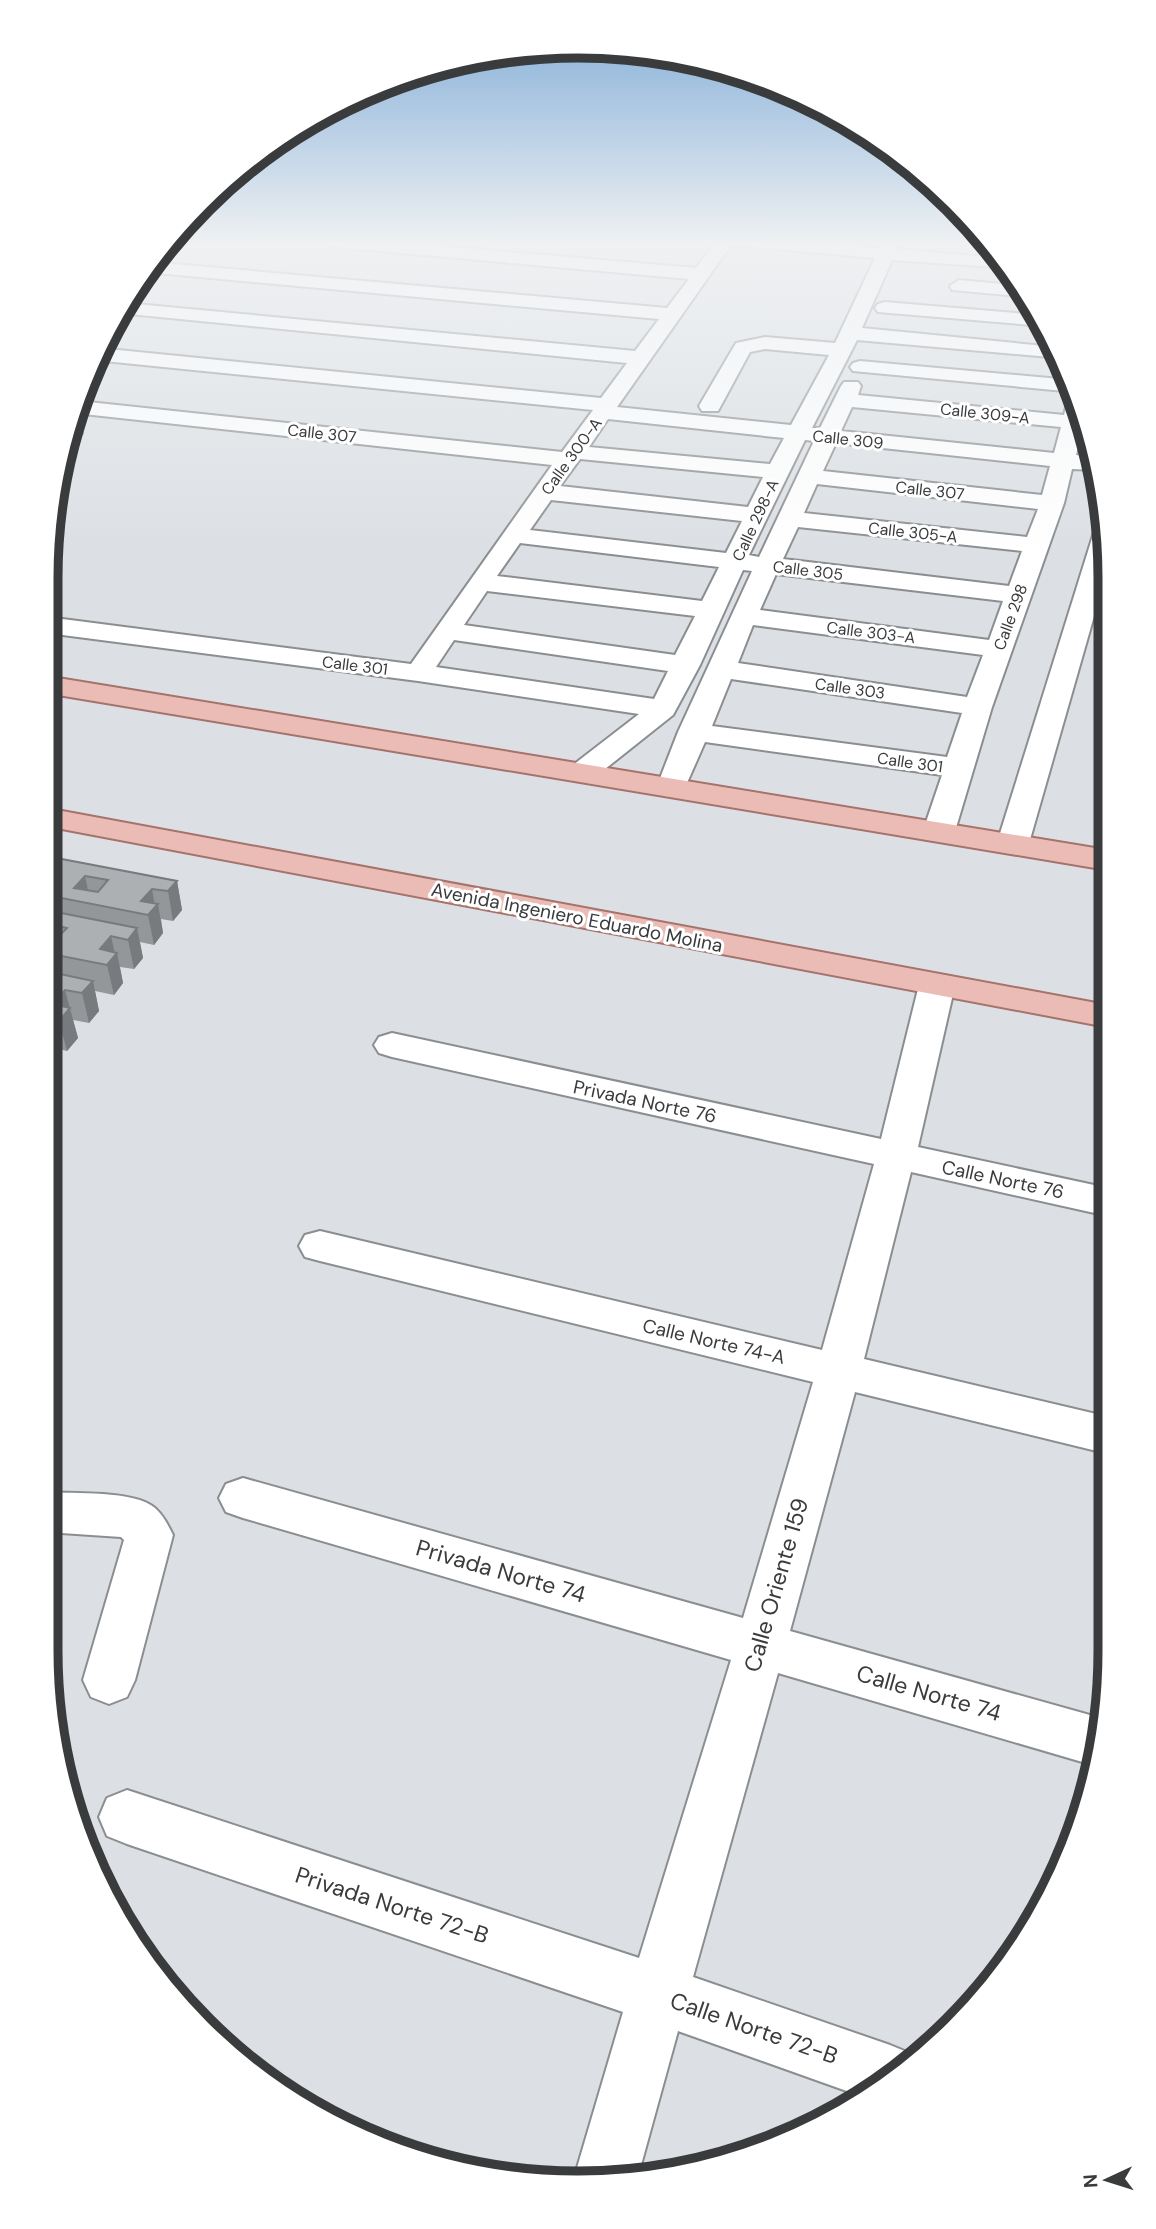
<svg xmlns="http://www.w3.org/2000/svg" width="1156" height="2229" viewBox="0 0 1156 2229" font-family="'DM Sans',sans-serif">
<rect width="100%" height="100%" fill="#dce0e4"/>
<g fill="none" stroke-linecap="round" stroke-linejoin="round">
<g stroke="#8a8e91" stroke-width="4">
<g id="minor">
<path d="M327 241H381L696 268 716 241H794L880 248 883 241H901L897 249 1000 258 1009 268 892 260 862 328 1055 347 1061 358 857 340 812 428H820L841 386 844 382H858L861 386 858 395 1064 415 1067 403 1076 397 1085 429H1082L1076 455 1092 457 1096 470 1072 469 1064 503 992 707 955 831 950 838 939 841 928 838 923 831 942 775 705 742 683 792 672 795 661 792 657 786 678 732 752 571 743 570 700 665 673 715 595 777 584 780 573 777 569 771 573 765 639 714 418 681 47 633V617L411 664 552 465 74 413 79 401 562 452 593 410 94 360 98 348 601 398 627 363 119 313 125 303 635 351 659 319 145 272 151 262 667 308 689 279 335 247 329 246ZM731 245 875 258 835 343 765 337 736 343 699 406 702 411H718L750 352 765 349 829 355 791 425 617 407ZM852 407 1061 427 1054 453 841 431ZM608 419 784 438 770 464 589 447ZM805 440 814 441 759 557 749 555ZM836 443 1050 466 1042 495 823 471ZM580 459 763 477 748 507 560 486ZM817 484 1038 509 1027 537 804 513ZM551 500 742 521 726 553 530 530ZM798 527 1022 551 1009 586 783 559ZM520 543 719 567 702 601 497 576ZM776 574 1003 601 989 640 760 610ZM487 591 695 616 675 655 464 625ZM753 625 983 655 967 697 738 663ZM454 640 668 671 654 699 436 667ZM731 679 962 713 947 757 712 726Z"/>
<path d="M959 280 1023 286 1029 297 952 290 950 286Z"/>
<path d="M885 302 1038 315 1044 326 878 312 875 308 878 304Z"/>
<path d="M860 361 1071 380 1075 392 853 371 850 367 853 363Z"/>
<path d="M70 423 76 424 82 433 72 445 63 446Z"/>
<path d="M1106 525V574L1029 843 1024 850 1013 853 1002 850 997 843 1094 532 1097 527Z"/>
<path d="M937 974 950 977 955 985 918 1147 1108 1188V1216L911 1172 864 1359 1109 1417V1454L855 1392 790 1631 1104 1719 1096 1766 778 1673 693 1977 890 2045 912 2054 914 2060 858 2095 678 2031 638 2176 613 2182 574 2178 623 2012 127 1844 107 1836 99 1817 107 1798 127 1790 639 1958 731 1660 243 1518 226 1512 219 1498 226 1484 243 1478 743 1618 813 1382 320 1261 305 1257 299 1246 305 1235 320 1231 822 1350 874 1164 392 1057 379 1053 374 1045 379 1037 392 1033 881 1139 919 985 924 977Z"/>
<path d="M46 1492C73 1494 135 1490 155 1508 163 1515 168 1525 173 1535L135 1680 127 1697 109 1704 91 1697 83 1680 124 1540 121 1537 46 1532Z"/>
</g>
</g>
<g stroke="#a5726c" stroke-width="4">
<g id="major">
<path d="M46 676 1107 850V870L46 693Z"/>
<path d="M46 808 1107 1005V1027L46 826Z"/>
</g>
</g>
<use href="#minor" fill="#fff" fill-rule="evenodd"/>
<use href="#major" fill="#ebbcb6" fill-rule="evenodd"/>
</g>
<path fill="#94979a" d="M46 856 177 881 182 910 173 921 161 919 163 933 154 945 140 942 143 958 134 969 120 967 123 983 114 995 95 991 99 1011 89 1023 73 1020 78 1038 67 1051 50 1047 54 1066 46 1076Z"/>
<g fill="#787b7d">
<path d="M85 876 91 904 74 888Z"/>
<path d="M177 881 182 910 173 921 168 891Z"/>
<path d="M152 889 155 907 158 904 163 933 154 945 148 915 141 901Z"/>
<path d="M137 928 143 958 134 969 128 940Z"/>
<path d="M111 936 115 954 117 953 123 983 114 995 107 965 100 949Z"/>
<path d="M93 981 99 1011 89 1023 82 993Z"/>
<path d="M65 990 78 1038 67 1051 59 1021 53 1004Z"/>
<path d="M46 1036 54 1066 46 1076Z"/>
</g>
<g fill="#acb0b3" stroke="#787b7d" stroke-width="2" fill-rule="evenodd">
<path d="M46 856 177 881 168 891 152 889 141 901 158 904 148 915 46 895ZM85 876 108 880 98 892 74 888Z"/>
<path d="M46 910 137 928 128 940 111 936 100 949 117 953 107 965 46 953V939L55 940 67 928 46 923Z"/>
<path d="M46 971 93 981 82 993 65 990 53 1004 70 1008 59 1021 46 1018Z"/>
</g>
<linearGradient id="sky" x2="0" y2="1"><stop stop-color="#7daad6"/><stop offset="0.44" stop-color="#eff1f3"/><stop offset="1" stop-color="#eff1f3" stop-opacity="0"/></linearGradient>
<rect width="1156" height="553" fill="url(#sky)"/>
<g text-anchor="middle" stroke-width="6" stroke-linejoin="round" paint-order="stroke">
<g font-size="16" fill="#3a3b3d" stroke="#fff">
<text transform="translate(985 413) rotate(6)" y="6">Calle 309-A</text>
<text transform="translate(322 433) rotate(6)" y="6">Calle 307</text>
<text transform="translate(848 439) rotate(6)" y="6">Calle 309</text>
<text transform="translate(571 456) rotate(-54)" y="6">Calle 300-A</text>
<text transform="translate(930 490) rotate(6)" y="6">Calle 307</text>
<text transform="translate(755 520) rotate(-65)" y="6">Calle 298-A</text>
<text transform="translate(913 532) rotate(6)" y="6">Calle 305-A</text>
<text transform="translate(808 570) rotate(7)" y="6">Calle 305</text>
<text transform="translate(1010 617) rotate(-70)" y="6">Calle 298</text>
<text transform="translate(871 632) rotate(7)" y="6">Calle 303-A</text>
<text transform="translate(355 665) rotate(7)" y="6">Calle 301</text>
<text transform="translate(850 688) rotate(8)" y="6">Calle 303</text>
<text transform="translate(910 762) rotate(8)" y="6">Calle 301</text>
</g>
<g font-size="19" fill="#3a3b3d" stroke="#fff">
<text transform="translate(577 917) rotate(11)" y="7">Avenida Ingeniero Eduardo Molina</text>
<text transform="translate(645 1101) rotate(12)" y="7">Privada Norte 76</text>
<text transform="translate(1003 1179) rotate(12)" y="7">Calle Norte 76</text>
<text transform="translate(714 1341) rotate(13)" y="7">Calle Norte 74-A</text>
</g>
<g font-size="23" fill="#3a3b3d" stroke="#fff">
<text transform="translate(501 1571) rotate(16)" y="8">Privada Norte 74</text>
<text transform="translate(776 1585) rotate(-74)" y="8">Calle Oriente 159</text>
<text transform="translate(929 1693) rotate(16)" y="8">Calle Norte 74</text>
<text transform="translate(392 1905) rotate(18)" y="8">Privada Norte 72-B</text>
<text transform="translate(754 2028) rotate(19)" y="8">Calle Norte 72-B</text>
</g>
</g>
<path d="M0 0H1156V2229H0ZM578 58H578A520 520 0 0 1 1098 578V1651A520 520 0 0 1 578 2171H578A520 520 0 0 1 58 1651V578A520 520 0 0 1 578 58Z" fill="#fff" fill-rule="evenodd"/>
<path fill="none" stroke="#3a3b3d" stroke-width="9" d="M578 58H578A520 520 0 0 1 1098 578V1651A520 520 0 0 1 578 2171H578A520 520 0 0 1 58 1651V578A520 520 0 0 1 578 58Z"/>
<g transform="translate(1107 2180) rotate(266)" stroke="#ffffff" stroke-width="5" paint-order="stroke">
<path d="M0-5L12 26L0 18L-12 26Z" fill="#3a3b3d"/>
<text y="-10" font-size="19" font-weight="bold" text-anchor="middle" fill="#3a3b3d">N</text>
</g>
</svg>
